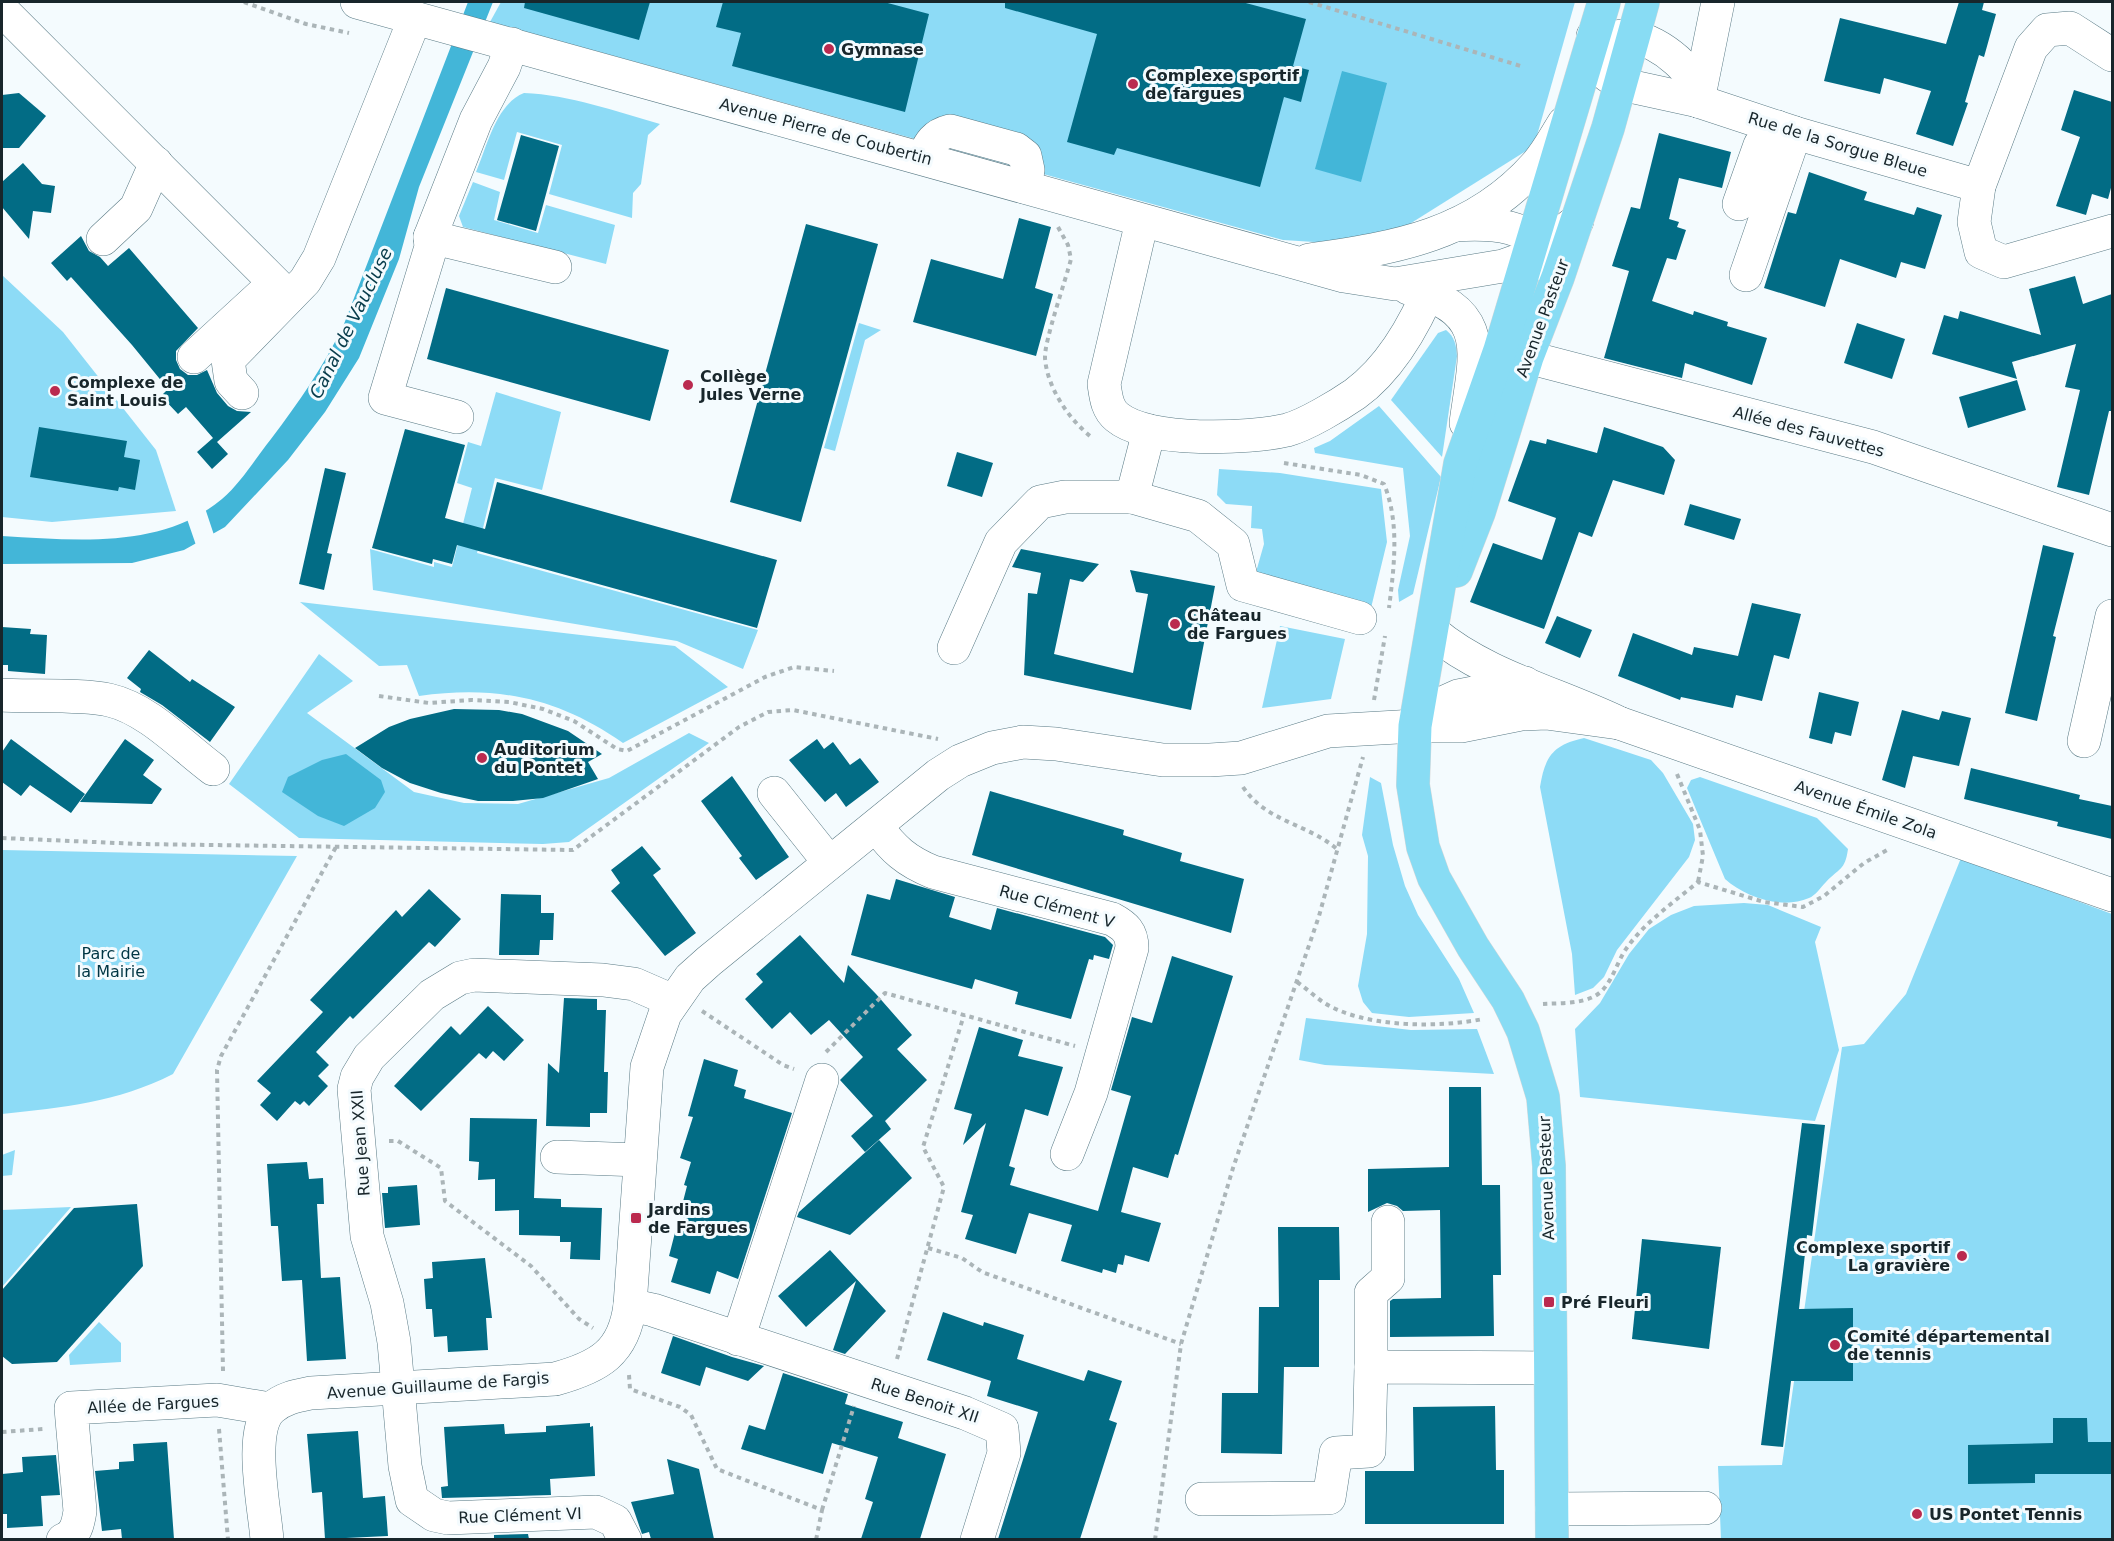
<svg xmlns="http://www.w3.org/2000/svg" width="2114" height="1541" viewBox="0 0 2114 1541" font-family="'DejaVu Sans',sans-serif">
<rect width="100%" height="100%" fill="#f4fbfe"/>
<g fill="#8ddbf6">
<path d="M501 2H1575L1534 146 1408 225 1376 237 1330 243 1283 240 490 22Z"/>
<path d="M524 93C570 95 615 111 660 124L648 135 641 184 633 193 632 218 549 194 562 145 517 132 504 180 476 172C487 147 496 104 524 93Z"/>
<path d="M473 182 500 192 494 220 538 233 546 205 615 225 606 264 463 227 459 216Z"/>
<path d="M2 275 63 332 156 450 176 511 52 522 2 517Z"/>
<path d="M859 323 881 330 865 340 835 451 824 448Z"/>
<path d="M1446 330C1455 337 1456 345 1457 356L1442 457 1391 400 1438 333Z"/>
<path d="M496 392 561 412 542 490 495 478 477 553 758 630 743 669 677 641 373 590 370 549 434 567V562L452 567 472 488 457 483 468 442 481 446Z"/>
<path d="M1379 406 1441 477 1413 594 1399 602 1398 590 1410 536 1403 468 1315 453 1314 448 1330 441Z"/>
<path d="M1219 469 1280 473 1381 489 1387 542 1371 608 1254 579 1264 544 1262 529 1251 528 1252 506 1226 504 1217 495Z"/>
<path d="M300 602 675 646 728 687 623 743C558 698 498 685 419 696L407 665 379 666Z"/>
<path d="M1280 626 1345 639 1331 699 1262 708Z"/>
<path d="M319 654 353 681 307 713 414 792 464 803 518 804 609 778 689 733 709 743 569 842 543 844 299 838 229 784Z"/>
<path d="M1584 738 1651 760 1663 773 1693 824 1695 840 1689 857 1617 950 1604 977 1593 988 1575 995 1572 954 1540 787C1545 756 1553 745 1584 738Z"/>
<path d="M1370 777 1381 783 1393 845 1405 886 1418 915 1459 979 1474 1013 1409 1017 1372 1013 1363 1002 1358 986 1367 934 1368 856 1362 835Z"/>
<path d="M1700 777 1817 818 1848 849C1845 871 1839 868 1826 882 1821 887 1815 896 1809 898 1782 910 1745 897 1725 879L1687 788 1691 780Z"/>
<path d="M2 850 297 856 173 1074C116 1103 64 1107 2 1114Z"/>
<path d="M1961 858 2112 914V1539H1721L1718 1466 1782 1465 1842 1047 1864 1044 1906 994Z"/>
<path d="M1744 903 1768 905 1821 927 1815 942 1839 1050 1815 1121 1580 1097 1575 1029 1600 1003 1629 954 1649 929 1671 915 1694 906Z"/>
<path d="M1306 1018 1411 1030 1477 1029 1494 1074 1325 1065 1299 1060Z"/>
<path d="M15 1150 12 1175 2 1176V1155Z"/>
<path d="M71 1207 2 1287V1210Z"/>
<path d="M99 1322 121 1343V1362L70 1365 69 1355Z"/>
</g>
<g fill="#43b6d8">
<path d="M468 2H493L419 187 399 259 359 358 325 412 288 460 225 527 184 550 132 563 2 564V536C75 540 161 550 222 499 241 483 255 459 271 439 299 402 324 366 344 324Z"/>
<path d="M1342 71 1387 83 1361 182 1315 169Z"/>
<path d="M346 754 381 780 385 792 375 808 344 826 318 816 282 792 288 777 322 760Z"/>
</g>
<path fill="#f4fbfe" d="M205 508 215 538 197 548 187 519Z"/>
<g fill="#026c85">
<path d="M525 2H650L639 40 524 8Z"/>
<path d="M723 2H884L929 14 905 112 732 66 741 33 716 27Z"/>
<path d="M1005 2H1242L1306 19 1293 66 1309 70 1301 102 1284 97 1260 187 1117 148 1114 155 1067 142 1097 34 1005 8Z"/>
<path d="M1959 2H1984L1982 10 1996 14 1984 57 1979 55 1965 102 1968 103 1953 146 1916 134 1931 91 1884 78 1880 94 1824 81 1840 18 1946 44Z"/>
<path d="M2074 90 2112 102V184L2108 199 2092 194 2086 215 2056 206 2080 137 2061 130Z"/>
<path d="M19 93 46 116 19 148H2V95Z"/>
<path d="M1659 133 1731 152 1722 188 1679 178 1669 219 1679 222 1677 227 1686 230 1676 260 1667 258 1652 301 1693 315 1694 311 1728 322 1727 326 1767 338 1752 385 1685 363 1682 378 1604 358 1629 271 1612 266 1631 207 1640 209Z"/>
<path d="M521 135 559 146 536 231 497 220Z"/>
<path d="M23 163 42 184 55 186 51 213 33 211 29 239 2 207V182Z"/>
<path d="M1809 172 1867 192 1864 200 1914 215 1917 207 1942 215 1925 269 1901 262 1896 278 1840 259 1825 307 1764 288 1788 212 1796 214Z"/>
<path d="M1019 218 1051 227 1035 288 1053 294 1036 356 913 322 931 259 1003 279Z"/>
<path d="M806 224 878 244 801 522 730 502Z"/>
<path d="M81 236 89 251 100 257 108 266 129 248 198 328 176 351V360L180 369 188 375H197L207 370 217 393 228 406 237 411 251 412 217 442 228 454 212 469 197 452 213 438 186 407 178 414 161 396 168 389 132 345 71 277 67 281 51 263Z"/>
<path d="M2075 276 2083 304 2112 294V411H2109L2089 495 2057 487 2080 390 2065 387 2076 344 2012 362 2017 379 1932 354 1944 315 1958 319 1960 311 2041 335 2029 289Z"/>
<path d="M446 288 669 350 650 421 427 359Z"/>
<path d="M1857 323 1905 339 1892 379 1844 363Z"/>
<path d="M2017 380 2026 410 1968 428 1959 397Z"/>
<path d="M39 427 127 441 124 457 140 460 135 490 119 487 118 491 30 477Z"/>
<path d="M1604 427 1663 447 1675 460 1664 495 1613 480 1592 537 1579 532 1544 629 1470 602 1493 543 1542 560 1556 518 1508 501 1530 440 1546 444 1547 439 1597 453Z"/>
<path d="M405 429 465 445 445 518 485 529 497 482 777 560 757 628 457 545 452 564 433 559 432 564 372 548Z"/>
<path d="M957 452 993 463 982 497 947 486Z"/>
<path d="M325 468 346 473 327 553 332 554 324 590 299 584Z"/>
<path d="M1690 504 1741 519 1734 540 1684 525Z"/>
<path d="M2043 545 2074 553 2053 636 2056 637 2037 721 2005 713Z"/>
<path d="M1021 549 1099 564 1083 582 1070 579 1054 654 1133 673 1148 594 1136 592 1130 570 1215 586 1191 710 1024 675 1028 593 1037 594 1041 573 1012 567Z"/>
<path d="M1752 603 1801 614 1789 659 1774 655 1762 701 1736 695 1733 708 1681 697 1680 700 1618 676 1633 633 1692 655 1694 647 1738 656Z"/>
<path d="M1557 616 1592 630 1580 658 1545 643Z"/>
<path d="M2 627 31 629 30 634 47 635 45 674 8 671V665H2Z"/>
<path d="M149 650 190 682 192 679 235 707 210 742 162 705 140 692 141 689 127 678Z"/>
<path d="M1819 692 1859 702 1851 736 1835 732 1832 744 1809 738Z"/>
<path d="M454 709 499 710 522 714 568 731 602 754 588 762 598 779 543 798 513 801H478L441 793 410 783 382 768 355 748 389 727 410 719Z"/>
<path d="M1902 710 1939 720 1942 711 1971 718 1959 766 1913 756 1905 788 1882 780Z"/>
<path d="M11 739 85 794 71 813 30 785 21 796 2 782V752Z"/>
<path d="M125 739 154 760 143 775 162 789 152 804 80 802Z"/>
<path d="M817 739 824 749 833 742 850 765 860 758 879 782 846 807 836 793 825 802 789 760Z"/>
<path d="M1971 768 2080 795 2079 799 2112 806V839L2057 826 2058 822 1964 799Z"/>
<path d="M732 776 789 857 756 880 739 858 742 856 701 801Z"/>
<path d="M990 791 1124 830 1123 835 1182 853 1180 861 1244 879 1231 933 972 855Z"/>
<path d="M642 846 661 869 653 875 696 933 665 956 611 891 620 883 611 870Z"/>
<path d="M896 879 955 897 949 917 991 930 997 908 1105 937 1113 945 1109 959 1094 955 1093 960 1089 959 1071 1019 1015 1004 1018 992 975 979 972 989 851 955 867 894 890 900Z"/>
<path d="M429 889 461 919 435 947 429 942 353 1019 350 1016 316 1052 329 1065 318 1076 328 1086 309 1106 304 1101 300 1105 295 1101 277 1121 260 1105 271 1093 257 1081 323 1012 310 1000 396 910 402 917Z"/>
<path d="M501 894 541 895V913H554L553 940H540L539 955H499Z"/>
<path d="M800 935 844 983 848 965 876 994 912 1035 897 1049 927 1080 885 1121 891 1129 865 1152 851 1136 873 1116 840 1080 863 1057 829 1020 811 1035 790 1012 772 1029 745 999 763 982 756 974Z"/>
<path d="M1172 956 1233 976 1178 1155 1175 1154 1168 1178 1133 1167 1121 1212 1161 1223 1149 1262 1125 1255 1123 1265 1118 1264 1116 1273 1103 1269 1102 1273 1061 1261 1072 1225 1029 1213 1016 1254 965 1239 973 1215 961 1212 986 1123 963 1145 972 1114 954 1109 979 1027 1023 1040 1018 1056 1063 1067 1048 1116 1025 1109 1009 1166 1015 1168 1010 1185 1098 1211 1131 1096 1111 1090 1132 1017 1152 1023Z"/>
<path d="M564 998 597 999V1010H606L604 1072H608L607 1113H590V1127L546 1126 548 1063 559 1073Z"/>
<path d="M488 1006 524 1040 504 1061 493 1051 486 1059 479 1053 421 1111 394 1086 451 1026 460 1035Z"/>
<path d="M704 1059 738 1070 734 1086 746 1090 744 1098 792 1113 738 1279 717 1271 710 1294 671 1282 678 1259 669 1256 687 1186 684 1185 691 1162 680 1158 693 1117 688 1116Z"/>
<path d="M1449 1087H1481L1482 1185H1500L1501 1275H1493L1494 1336 1390 1337V1301L1393 1299 1441 1298 1440 1210 1403 1211 1397 1206 1387 1203 1368 1212V1169L1449 1167Z"/>
<path d="M470 1118 537 1119 534 1198 561 1199V1207L602 1208 600 1260 570 1259 571 1242H560V1236L519 1235V1210L495 1211V1179L478 1180 479 1162 469 1161Z"/>
<path d="M1802 1123 1825 1125 1812 1236 1807 1235 1799 1309 1853 1308V1381H1791L1783 1447 1761 1445Z"/>
<path d="M879 1140 912 1178 850 1235 797 1217 799 1212Z"/>
<path d="M307 1162 309 1179 323 1178 324 1204H317L321 1278 340 1277 346 1359 307 1361 302 1280 282 1281 278 1226H271L267 1164Z"/>
<path d="M417 1185 420 1225 385 1228 382 1193H388V1187Z"/>
<path d="M137 1204 143 1266 57 1362 12 1364 2 1356V1290L74 1208Z"/>
<path d="M1278 1227H1339L1340 1280H1319V1367H1284L1282 1454 1221 1453 1222 1393H1258L1259 1307H1279Z"/>
<path d="M1642 1239 1721 1247 1709 1349 1632 1339Z"/>
<path d="M830 1250 886 1311 845 1354 833 1350 856 1281 806 1327 778 1296Z"/>
<path d="M485 1258 492 1318H486L488 1350 448 1352 447 1336 434 1337 432 1309H426L424 1279 433 1278 432 1262Z"/>
<path d="M943 1312 983 1326 984 1322 1024 1335 1017 1359 1084 1381 1088 1370 1122 1381 1109 1420 1117 1423 1080 1539H998L1038 1412 987 1396 991 1381 927 1360Z"/>
<path d="M673 1336 732 1357 764 1366 748 1381 706 1367 700 1386 661 1373Z"/>
<path d="M783 1373 848 1394 845 1404 903 1422 898 1438 946 1454 920 1539H861L873 1502 865 1499 878 1457 832 1443 823 1474 741 1449 749 1425 765 1430Z"/>
<path d="M1495 1406 1496 1470H1504V1524H1365V1471H1414L1413 1407Z"/>
<path d="M2053 1418H2087L2088 1442H2112V1474H2035V1483L1968 1484V1445L2053 1443Z"/>
<path d="M590 1423V1427L593 1426 595 1476 550 1479 551 1495 442 1498 441 1487 448 1486 444 1427 504 1424 505 1434 546 1432V1426Z"/>
<path d="M358 1431 363 1498 385 1496 388 1536 325 1539 322 1492 312 1493 307 1434Z"/>
<path d="M167 1442 174 1539H122L121 1529 102 1531 95 1471 119 1469V1462L134 1461 133 1444Z"/>
<path d="M56 1455 60 1495 41 1496 43 1526 7 1528V1514H2V1474L23 1472 22 1457Z"/>
<path d="M667 1459 699 1469 714 1539H651L649 1532 642 1534 631 1502 674 1494Z"/>
<path d="M528 1534 529 1539H494V1535Z"/>
</g>
<g fill="none" stroke-linecap="round" stroke-linejoin="round">
<g stroke="#597a85" stroke-width="34">
<g id="minor">
<path d="M357 2 1344 276 1395 284 1503 266 1528 257 1577 221"/>
<path d="M2 10 289 297"/>
<path d="M1593 36 1599 61 1607 75 1620 84 1698 101 1795 133 1979 186"/>
<path d="M1608 40C1634 25 1678 55 1692 78 1696 85 1697 93 1698 101"/>
<path d="M512 44 504 67 476 120 430 237 555 267"/>
<path d="M2112 55 2070 28 2047 30 2031 48 1979 186 1974 222 1981 252 2004 262 2112 231"/>
<path d="M1698 101 1718 2"/>
<path d="M923 157C930 143 934 135 950 131L1016 149 1025 156 1028 170 1025 187"/>
<path d="M1739 204 1760 145 1777 127"/>
<path d="M1142 221 1104 384C1106 397 1107 409 1117 417 1148 443 1249 439 1287 430 1306 425 1339 405 1355 394 1392 367 1417 321 1434 279"/>
<path d="M1455 225C1487 223 1540 222 1546 265"/>
<path d="M430 237 431 247 385 398 457 417"/>
<path d="M103 239 136 208 156 163"/>
<path d="M1309 260C1396 248 1474 235 1536 165 1547 153 1555 137 1564 123"/>
<path d="M1746 275 1795 133"/>
<path d="M1408 288C1493 311 1475 354 1466 423"/>
<path d="M1500 350 1873 447 2112 530"/>
<path d="M194 357 267 290"/>
<path d="M242 393 231 381 228 360 305 281 319 258 415 18"/>
<path d="M1132 497 1149 431"/>
<path d="M1433 632C1483 675 1559 694 1619 723L2112 895"/>
<path d="M954 648 1001 542 1040 502 1065 497H1132L1198 516 1233 544 1243 585 1360 618"/>
<path d="M2 695C32 697 81 694 109 700 148 709 182 746 213 769"/>
<path d="M1415 726 1438 705 1458 696 1525 683"/>
<path d="M2084 741 2112 616"/>
<path d="M774 793 829 862"/>
<path d="M877 827C893 849 906 861 933 872L1112 919C1125 926 1132 932 1132 948L1091 1093 1067 1154"/>
<path d="M557 1157 639 1160"/>
<path d="M630 1305 653 1310 965 1413 1002 1429 1004 1453 977 1540"/>
<path d="M738 1339 822 1080"/>
<path d="M1371 1367V1293L1388 1278V1222"/>
<path d="M1202 1499 1329 1498 1336 1453 1369 1451 1371 1367 1550 1368"/>
<path d="M1552 1509 1705 1508"/>
<path d="M63 1540C76 1535 78 1524 80 1511L71 1408 217 1400 270 1409"/>
<path d="M267 1540C265 1509 247 1429 272 1408 284 1398 296 1396 311 1393L555 1379C599 1367 624 1353 630 1305L647 1067 665 1014 690 978 709 961 938 775 960 761 992 748 1023 742 1056 744 1163 760H1210L1241 758 1328 731 1415 726H1461L1521 714 1546 713 1619 723"/>
<path d="M625 1540 615 1521 596 1512 448 1518 434 1515 412 1500 405 1466 394 1342 387 1303 367 1236 354 1089 357 1077 369 1057 432 995 460 978 474 975 603 980 634 984 673 1001"/>
</g>
</g>
<g stroke="#d5d8d9" stroke-width="34">
<g id="major">
<path d="M1456 571 1479 512 1527 357 1558 277 1608 128 1643 2"/>
<path d="M1552 1540 1549 1166 1543 1097 1523 1031 1508 1000 1473 947 1434 878 1423 847 1413 785 1415 726 1460 464 1500 350 1604 2"/>
</g>
</g>
<g stroke="#abb5b8" stroke-width="4" stroke-dasharray="4.5 4.5" stroke-linecap="butt">
<path d="M244 2 306 24 349 33"/>
<path d="M1309 2 1524 67"/>
<path d="M1058 227 1068 245 1071 259C1066 279 1044 342 1045 358 1047 387 1068 418 1090 436"/>
<path d="M1284 463 1361 475 1384 484C1400 523 1394 567 1389 608"/>
<path d="M379 696 429 703 471 700 509 702 543 709 574 721 617 749 627 751 765 677 794 667 834 671"/>
<path d="M1374 700 1385 636"/>
<path d="M1677 774 1700 830 1703 856 1698 882"/>
<path d="M1243 787C1266 822 1309 824 1338 850"/>
<path d="M2 838 140 844 573 850 739 727 768 712 793 710 938 739"/>
<path d="M1297 982C1306 988 1314 996 1323 1002 1363 1028 1438 1028 1483 1019"/>
<path d="M1543 1004C1559 1003 1578 1004 1593 997 1610 989 1615 967 1624 952 1642 924 1673 903 1698 882L1764 902 1803 907 1824 896 1864 863 1889 849"/>
<path d="M702 1011 783 1065 794 1069"/>
<path d="M826 1052 885 993 1075 1046"/>
<path d="M389 1141H398L441 1168 445 1201 531 1266 579 1319 593 1328"/>
<path d="M928 1248 962 1258 982 1272 1181 1344"/>
<path d="M897 1359 944 1187 923 1147 964 1015"/>
<path d="M223 1371 217 1070 221 1056 336 847"/>
<path d="M629 1375 630 1389 680 1407 691 1415 717 1469 822 1510 816 1540"/>
<path d="M219 1429 228 1540"/>
<path d="M2 1432 43 1429"/>
<path d="M822 1510 854 1406"/>
<path d="M1155 1540 1181 1344 1233 1168 1319 916 1363 757"/>
</g>
<use href="#minor" stroke="#fff" stroke-width="33"/>
<use href="#major" stroke="#88dcf4" stroke-width="33"/>
</g>
<g fill="#ba2a4f" stroke="#f4fbfe" stroke-width="2">
<circle cx="829" cy="49" r="6"/>
<circle cx="1133" cy="84" r="6"/>
<circle cx="688" cy="385" r="6"/>
<circle cx="55" cy="391" r="6"/>
<circle cx="1175" cy="624" r="6"/>
<circle cx="482" cy="758" r="6"/>
<rect x="630" y="1212" width="12" height="12" rx="3"/>
<circle cx="1962" cy="1256" r="6"/>
<rect x="1543" y="1296" width="12" height="12" rx="3"/>
<circle cx="1835" cy="1345" r="6"/>
<circle cx="1917" cy="1514" r="6"/>
</g>
<g text-anchor="middle" stroke-width="6" stroke-linejoin="round" paint-order="stroke">
<g font-size="16" font-weight="bold" fill="#18262b" stroke="#f4fbfe" text-anchor="start">
<text x="841" y="55">Gymnase</text>
<text x="1145" y="81">Complexe sportif<tspan x="1145" dy="18">de fargues</tspan></text>
<text x="700" y="382">Collège<tspan x="700" dy="18">Jules Verne</tspan></text>
<text x="67" y="388">Complexe de<tspan x="67" dy="18">Saint Louis</tspan></text>
<text x="1187" y="621">Château<tspan x="1187" dy="18">de Fargues</tspan></text>
<text x="494" y="755">Auditorium<tspan x="494" dy="18">du Pontet</tspan></text>
<text x="648" y="1215">Jardins<tspan x="648" dy="18">de Fargues</tspan></text>
<text x="1950" y="1253" text-anchor="end">Complexe sportif<tspan x="1950" dy="18">La gravière</tspan></text>
<text x="1561" y="1308">Pré Fleuri</text>
<text x="1847" y="1342">Comité départemental<tspan x="1847" dy="18">de tennis</tspan></text>
<text x="1929" y="1520">US Pontet Tennis</text>
</g>
<g font-size="16" fill="#18262b" stroke="#f4fbfe">
<text transform="translate(826 131) rotate(15)" y="6">Avenue Pierre de Coubertin</text>
<text transform="translate(1838 144) rotate(17)" y="6">Rue de la Sorgue Bleue</text>
<text transform="translate(1542 318) rotate(-70)" y="6">Avenue Pasteur</text>
<text transform="translate(1809 431) rotate(15)" y="6">Allée des Fauvettes</text>
<text transform="translate(1866 809) rotate(19)" y="6">Avenue Émile Zola</text>
<text transform="translate(1057 906) rotate(16)" y="6">Rue Clément V</text>
<text transform="translate(360 1143) rotate(-94)" y="6">Rue Jean XXII</text>
<text transform="translate(1546 1178) rotate(-92)" y="6">Avenue Pasteur</text>
<text transform="translate(438 1385) rotate(-4)" y="6">Avenue Guillaume de Fargis</text>
<text transform="translate(925 1400) rotate(18)" y="6">Rue Benoit XII</text>
<text transform="translate(153 1404) rotate(-3)" y="6">Allée de Fargues</text>
<text transform="translate(520 1515) rotate(-2)" y="6">Rue Clément VI</text>
</g>
<g font-size="16" fill="#003644" stroke="#f4fbfe">
<text x="111" y="959">Parc de<tspan x="111" dy="18">la Mairie</tspan></text>
</g>
<g font-size="18" font-style="italic" fill="#083c4b" stroke="#f4fbfe">
<text transform="translate(351 323) rotate(-64)" y="6">Canal de Vaucluse</text>
</g>
</g>
<rect width="2114" height="1541" fill="none" stroke="#18262b" stroke-width="6"/>
</svg>
